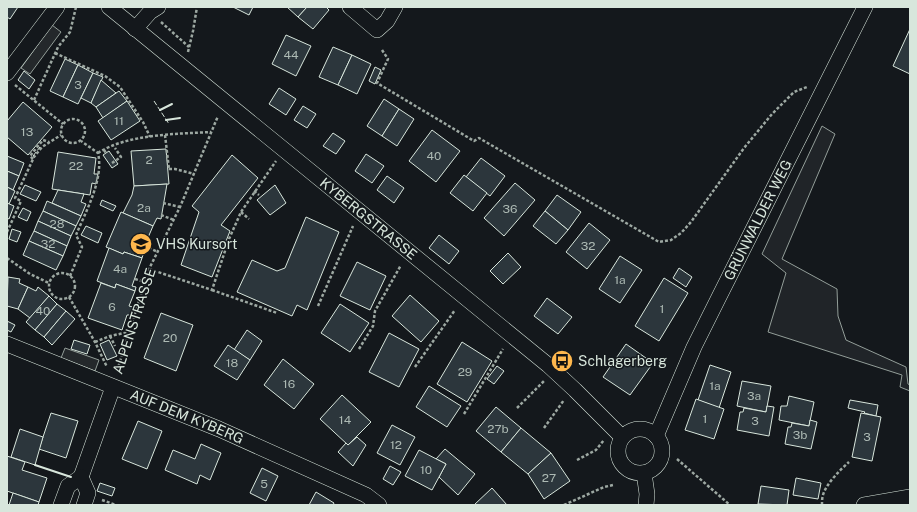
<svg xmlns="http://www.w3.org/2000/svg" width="917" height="512" viewBox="0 0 917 512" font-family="'Public Sans',sans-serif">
<rect width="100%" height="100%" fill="#14181c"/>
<path fill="#202428" stroke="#939e99" d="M822 126 835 134 782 259 837 289 838 316 846 340 906 367 908 384 910 385V391L900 387 902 375 768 332 786 273 762 254Z"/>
<g fill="#24282b" stroke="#939e99">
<path d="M52 25 61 32 30 74 21 68Z"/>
<path d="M65 348 99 360 95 371 61 358Z"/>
</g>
<g fill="#2c363c" stroke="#d8e6dc">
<path d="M7 7H18L10 19 7 17Z"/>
<path d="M233 7H253L249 15Z"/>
<path d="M287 7H307L298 17Z"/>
<path d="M307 7H326L329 10 313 29 298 17Z"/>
<path d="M910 29V74L893 66Z"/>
<path d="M286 35 311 46 296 76 272 64Z"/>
<path d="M333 47 352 55 338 85 319 77Z"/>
<path d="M352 55 371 64 357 94 338 85Z"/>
<path d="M65 59 78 65 63 97 50 91Z"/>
<path d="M78 65 93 73 78 104 63 97Z"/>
<path d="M375 67 381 70 375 84 369 81Z"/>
<path d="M24 71 35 80 29 89 18 80Z"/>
<path d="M93 73 103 77 91 103 81 98Z"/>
<path d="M101 80 116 93 96 107 91 103Z"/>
<path d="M279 88 296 99 286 115 269 104Z"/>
<path d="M119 91 127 101 103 118 96 107Z"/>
<path d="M384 99 399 109 382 136 367 126Z"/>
<path d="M127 101 140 121 111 140 98 121Z"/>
<path d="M23 102 52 127 28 155 7 137V121Z"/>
<path d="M303 106 316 114 307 128 294 120Z"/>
<path d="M399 109 414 119 397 146 382 136Z"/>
<path d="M432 130 460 151 436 182 409 161Z"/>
<path d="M333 133 345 141 336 154 323 146Z"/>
<path d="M166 149 169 184 134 186 131 151Z"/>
<path d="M109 151 118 164 112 168 103 155Z"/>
<path d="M58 152 96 158 94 174H98L96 184 92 183 90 195 52 189Z"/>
<path d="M366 154 384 166 372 183 355 171Z"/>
<path d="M232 155 258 178 221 225 230 231 212 277 181 265 199 212 192 206Z"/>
<path d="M7 156 24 163 19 176 7 171Z"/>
<path d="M481 158 505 176 490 196 466 177Z"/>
<path d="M7 171 19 176 13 190 7 187Z"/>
<path d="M464 175 487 193 473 211 450 193Z"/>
<path d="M387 176 404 188 394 203 377 190Z"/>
<path d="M515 183 535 200 504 236 484 218Z"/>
<path d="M167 184 161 219 157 218 153 226 123 213 132 195 134 186Z"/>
<path d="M25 185 41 192 36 201 20 194Z"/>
<path d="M275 185 286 203 270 215 257 200Z"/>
<path d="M7 187 15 191 9 204 7 203Z"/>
<path d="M58 190 84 194 81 202 86 204 81 216 52 203Z"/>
<path d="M557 195 581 212 568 230 545 211Z"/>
<path d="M102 200 116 206 113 211 100 205Z"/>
<path d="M47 201 81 216 76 226 43 211Z"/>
<path d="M7 203 14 206 9 219 7 218Z"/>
<path d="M23 208 31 212 27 221 18 217Z"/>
<path d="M43 211 76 226 71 236 38 221Z"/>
<path d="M545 211 568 230 556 244 533 226Z"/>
<path d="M121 212 153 226 141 254 143 255 142 258 124 252 123 254 106 247Z"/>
<path d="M306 217 339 232 307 310 297 305 292 316 237 292 252 260 277 271 285 268Z"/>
<path d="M38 221 71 236 67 246 34 231Z"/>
<path d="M589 223 610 240 587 269 566 252Z"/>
<path d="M86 226 102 233 98 243 81 235Z"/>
<path d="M12 229 21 232 17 242 9 239Z"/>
<path d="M34 231 67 246 63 256 29 241Z"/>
<path d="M439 235 459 251 449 264 429 248Z"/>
<path d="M29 241 63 256 56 270 23 255Z"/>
<path d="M109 248 123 254 124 252 142 258 132 286 136 287 135 291 116 284 115 288 97 281Z"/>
<path d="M508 253 521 267 503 284 490 271Z"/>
<path d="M620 256 642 270 620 303 599 289Z"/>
<path d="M357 262 386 276 370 310 340 296Z"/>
<path d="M679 268 692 277 686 287 673 278Z"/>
<path d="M8 277 20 279 19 283 28 287 18 309 7 306Z"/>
<path d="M664 278 688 293 659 341 635 326Z"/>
<path d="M101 283 115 288 116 284 135 291 129 306 133 307 130 315H127L122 330 88 318Z"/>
<path d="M28 287 36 291 38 287 49 296 30 318 18 309Z"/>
<path d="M410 295 439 321 421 342 392 316Z"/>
<path d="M49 296 57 304 35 330 26 322Z"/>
<path d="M547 298 572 317 558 334 534 316Z"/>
<path d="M57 304 66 311 44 337 35 330Z"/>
<path d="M340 304 369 323 350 352 321 333Z"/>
<path d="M66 311 75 319 52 345 44 337Z"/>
<path d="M161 313 193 325 176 371 144 358Z"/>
<path d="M7 321 15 325 11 332 7 330Z"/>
<path d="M247 330 262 341 250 360 234 350Z"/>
<path d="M389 333 419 349 399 387 369 372Z"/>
<path d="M74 340 90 345 87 354 71 349Z"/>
<path d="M109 340 117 356 107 360 100 344Z"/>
<path d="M462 342 492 361 467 402 437 384Z"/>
<path d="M626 344 653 363 630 395 603 377Z"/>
<path d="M228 345 250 360 237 380 214 366Z"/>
<path d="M283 359 314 384 294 409 264 385Z"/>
<path d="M710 365 731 372 719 408 698 400Z"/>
<path d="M497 366 504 371 494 384 487 379Z"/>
<path d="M742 381 771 386 766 412 737 406Z"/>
<path d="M429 386 461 406 447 427 416 407Z"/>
<path d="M342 395 371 422 348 445 320 419Z"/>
<path d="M789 396 814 402 809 426 779 420 781 406H787Z"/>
<path d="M696 399 724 409 714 439 685 430Z"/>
<path d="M850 400 878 405 876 416 864 413 865 412 848 408Z"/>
<path d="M767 406 774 407 769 436 737 430 740 412H743L744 408 766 412Z"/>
<path d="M496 407 521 428 501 452 476 431Z"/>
<path d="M51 413 78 421 66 458 39 449Z"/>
<path d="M861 413 881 417 872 461 852 457Z"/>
<path d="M810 420 817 422 811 449 785 444 788 427H791L792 423 809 426Z"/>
<path d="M138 421 162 431 147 469 122 459Z"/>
<path d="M392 425 415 437 400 465 377 453Z"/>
<path d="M521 428 551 453 528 474 501 452Z"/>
<path d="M20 429 43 437 35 465 11 457Z"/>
<path d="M357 437 366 445 353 466 338 452 346 443 348 445Z"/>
<path d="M201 444 221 453 210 480 200 475 197 484 165 470 173 450 195 459Z"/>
<path d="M445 449 475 474 458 495 439 477 446 464 436 459Z"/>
<path d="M419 450 446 464 432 490 405 476Z"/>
<path d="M551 453 570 481 544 499 528 474Z"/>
<path d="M7 456 25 462 22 470 47 478 39 502 7 491Z"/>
<path d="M390 466 401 472 393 485 383 479Z"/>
<path d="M262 468 278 476 266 501 250 493Z"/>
<path d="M796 478 821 483 818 499 793 495Z"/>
<path d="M100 483 115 488 112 496 97 491Z"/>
<path d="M761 486 789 490 787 505 758 504Z"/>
<path d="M492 488 507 505H474Z"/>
<path d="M316 492 334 503 333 505H309Z"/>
<path d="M13 493 39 502 38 505H9Z"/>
</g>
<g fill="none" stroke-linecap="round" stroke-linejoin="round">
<g stroke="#d8e6dc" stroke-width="16">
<g id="street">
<path id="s1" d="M109 7 548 365 575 390 622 437"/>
<path d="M350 7 377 30 387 21 395 7"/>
<path d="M135 29 150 12 158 7"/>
<path d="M7 73 57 7"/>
<path id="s2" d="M7 344 219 429 366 495 379 505"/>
<circle cx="640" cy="451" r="22"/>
<path id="s3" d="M656 436 694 347 719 297 865 7"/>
<path d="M644 473 647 494 646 505"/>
<path d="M81 477 113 387"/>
<path d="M61 505 68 486 81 477 88 493 84 505"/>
<path d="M864 505 910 497"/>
</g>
</g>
<g stroke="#9da8a2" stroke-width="2.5" stroke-dasharray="3 2" stroke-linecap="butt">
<path d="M161 22 189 47"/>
<path d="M382 50 388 59 377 83 474 141 479 138 659 242 671 240 681 233 691 222 744 148 772 114 794 92 807 87"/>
<path d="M188 52 193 31 197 7"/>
<path d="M55 53 105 76 120 87 143 122 150 137"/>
<path d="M15 85 63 124"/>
<path d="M34 100 58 47 70 32 76 7"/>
<circle cx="73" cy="131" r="12"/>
<path d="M165 135 169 169H168"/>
<path d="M104 150 106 153"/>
<path d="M98 153C127 134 176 134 211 132"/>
<path d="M33 159 30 156 43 140 49 142"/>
<path d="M112 163 121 157 115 148"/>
<path d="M169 169H175L194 174"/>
<path d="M254 191 259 195"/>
<path d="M163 203 180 207"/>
<path d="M241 212 249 219"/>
<path d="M161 215 174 220"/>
<path d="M7 232 21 201 15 198 34 157 42 147 61 135"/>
<path d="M144 246 158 252"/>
<path d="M7 258 30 274 49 283"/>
<path d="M149 269 212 290 229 239 241 212 276 161"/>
<circle cx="62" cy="286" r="13"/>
<path d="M70 276 82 247 76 235C86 211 104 179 98 153L81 141"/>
<path d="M135 279 145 282"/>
<path d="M212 290 277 313"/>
<path d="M69 297 95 342 107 367"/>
<path d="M318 306 353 226"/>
<path d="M131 311 135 312"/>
<path d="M110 336 115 346"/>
<path d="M95 342 110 336 129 332"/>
<path d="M359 349 373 326 375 311 401 265"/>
<path d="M415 367 455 310"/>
<path d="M117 371 149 269 180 207 218 116"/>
<path d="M517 408 544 381"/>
<path d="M464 414 503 349"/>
<path d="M544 428 564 400"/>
<path d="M677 459 730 505"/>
<path d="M577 460 596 450 604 440"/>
<path d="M102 500 116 505"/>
<path d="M564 505 604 487 613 485"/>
<path d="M822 505C822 502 822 498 823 495 826 484 840 470 849 462"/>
</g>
<use href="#street" stroke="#14181c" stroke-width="15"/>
<g stroke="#d8e6dc" stroke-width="1" stroke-dasharray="5 2" stroke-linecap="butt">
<path d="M154 101 169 124"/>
<path d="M33 156 40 147"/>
</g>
<g stroke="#d8e6dc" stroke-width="2">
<path d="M160 110 172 104"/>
<path d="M166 120 180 118"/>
<path d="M35 465 71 477"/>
</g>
</g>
<defs>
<g id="school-disc" transform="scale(1.15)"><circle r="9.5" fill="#ffb74d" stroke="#14181c"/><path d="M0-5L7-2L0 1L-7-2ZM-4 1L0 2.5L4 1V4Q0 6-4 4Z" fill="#111"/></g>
<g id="bus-disc" transform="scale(1.15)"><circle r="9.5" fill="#ffb74d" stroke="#14181c"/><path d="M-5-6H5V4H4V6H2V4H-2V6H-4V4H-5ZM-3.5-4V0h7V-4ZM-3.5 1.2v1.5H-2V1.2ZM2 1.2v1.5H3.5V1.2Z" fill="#111"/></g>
</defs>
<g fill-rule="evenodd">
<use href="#school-disc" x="141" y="244"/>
<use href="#bus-disc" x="562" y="361"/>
</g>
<g text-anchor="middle" stroke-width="3" stroke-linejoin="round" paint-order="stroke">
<g font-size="12" fill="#adbab4">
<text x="291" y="59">44</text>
<text x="78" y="89">3</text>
<text x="119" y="125">11</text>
<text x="27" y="136">13</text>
<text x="434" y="160">40</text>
<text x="149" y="164">2</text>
<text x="76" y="170">22</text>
<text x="144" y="212">2a</text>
<text x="510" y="213">36</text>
<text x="57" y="228">28</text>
<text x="48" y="248">32</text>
<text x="588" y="250">32</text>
<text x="120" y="273">4a</text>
<text x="620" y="284">1a</text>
<text x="112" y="311">6</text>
<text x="662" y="313">1</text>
<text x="43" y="315">40</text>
<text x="170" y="342">20</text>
<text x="232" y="367">18</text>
<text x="465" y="376">29</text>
<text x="289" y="388">16</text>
<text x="715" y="390">1a</text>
<text x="754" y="400">3a</text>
<text x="705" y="423">1</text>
<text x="345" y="424">14</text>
<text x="755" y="425">3</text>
<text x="498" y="433">27b</text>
<text x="800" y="439">3b</text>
<text x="867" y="441">3</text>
<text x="396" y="449">12</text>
<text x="426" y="474">10</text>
<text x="549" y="482">27</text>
<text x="264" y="488">5</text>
</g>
<g font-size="14" fill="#d8e6dc" stroke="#14181c">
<text dy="5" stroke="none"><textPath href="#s1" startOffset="335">KYBERGSTRASSE</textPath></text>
<text dy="5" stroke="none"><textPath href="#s3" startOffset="239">GRÜNWALDER WEG</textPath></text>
<text transform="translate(134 321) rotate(-72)" y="5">ALPENSTRASSE</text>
<text dy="5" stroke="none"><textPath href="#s2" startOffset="194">AUF DEM KYBERG</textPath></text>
</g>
<g font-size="14" fill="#d8e6dc" stroke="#14181c" text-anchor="start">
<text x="156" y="249">VHS Kursort</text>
<text x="578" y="366">Schlagerberg</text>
</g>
</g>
<rect width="917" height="512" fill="none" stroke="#d8e6dc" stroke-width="16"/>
</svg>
